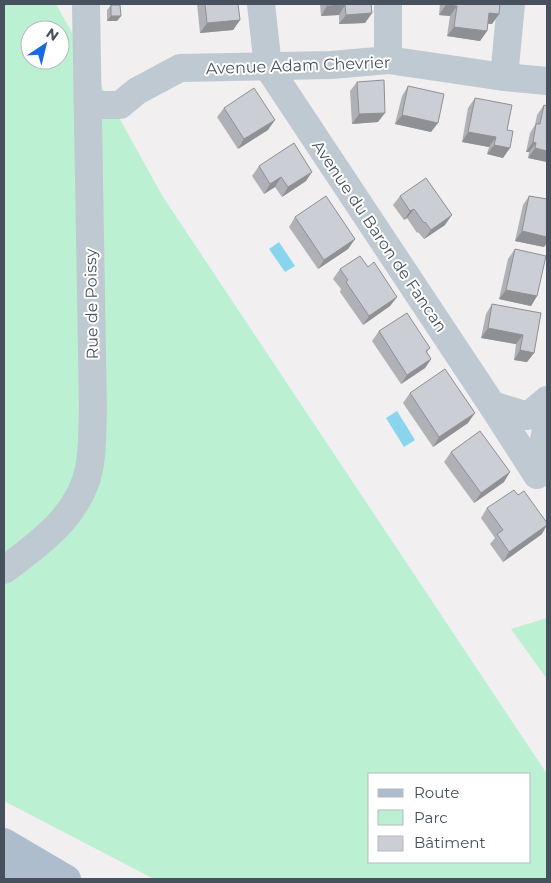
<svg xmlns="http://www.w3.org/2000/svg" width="551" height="883" viewBox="0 0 551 883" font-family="Montserrat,sans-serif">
<rect width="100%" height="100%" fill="#f1efef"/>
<g fill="#bcf0d2" fill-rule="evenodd">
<path d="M4 4H56L163 197 547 774V879H154L4 801ZM30 30H60V60H30ZM370 774H530V862H370Z"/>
<path d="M547 618V679L511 629Z"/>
</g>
<g fill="#89d5ee">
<path d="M279 242 295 266 285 272 269 249Z"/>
<path d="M397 411 415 440 404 447 386 418Z"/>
</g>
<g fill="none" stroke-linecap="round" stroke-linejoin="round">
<g stroke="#bfc9d1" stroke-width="28">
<path d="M261 4 268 67 492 405 528 416 547 400"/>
<path d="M388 4V60"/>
<path d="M504 77 511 4"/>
<path d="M88 105H120L137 91 180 68 331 65 388 60 504 77 547 81"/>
<path d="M492 405 537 475 547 425"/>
<path d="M4 570C39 544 80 515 89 469 93 450 92 430 93 411L86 4"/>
</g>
<g stroke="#aebdce" stroke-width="28">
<path d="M4 842 67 879"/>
<path d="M4 869 23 879"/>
</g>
</g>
<g fill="#afb1b6">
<path d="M197 4H238L240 20 233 30 200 33Z"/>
<path d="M320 4H371L372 13 365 23 339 24V15L321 16Z"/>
<path d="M440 4H500L499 14 492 24H488L487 31 480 41 447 36 450 16 439 15Z"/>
<path d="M111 5 121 16 117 21H107V10Z"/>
<path d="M357 82 378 122 352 124 350 91Z"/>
<path d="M408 86 431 132 395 124 402 96Z"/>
<path d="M475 98 507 130 503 158 487 154 489 147 462 142 468 108Z"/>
<path d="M544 105 547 162 528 158 529 152H526L530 133 535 125 537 115Z"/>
<path d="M224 108 268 130 238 149 217 117Z"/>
<path d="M259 166 306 181 282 197 275 187 264 194 252 176Z"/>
<path d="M400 196 445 225 424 239 418 232 417 233 407 218 404 220 393 205Z"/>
<path d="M529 196 547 199V243L544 247 515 241 523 205Z"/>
<path d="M295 217 355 239 348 249 318 269 289 227Z"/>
<path d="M515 249 537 296 531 306 499 299 508 259Z"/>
<path d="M368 267 397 297 390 306 363 325 340 292 341 289 333 279 340 269Z"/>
<path d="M492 304 541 313 534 353 527 362 514 360 516 344 481 338 486 314Z"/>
<path d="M379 331 430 348 427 352 431 359 425 368 401 384 372 341Z"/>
<path d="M410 393 468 423 433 447 403 403Z"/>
<path d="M451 452 504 482 474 503 444 462Z"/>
<path d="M487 508 542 534 503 562 490 544 495 538 481 518Z"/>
</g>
<g fill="#8e9094">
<path d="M345 5 339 15 321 16 327 6Z"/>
<path d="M446 5 457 6 450 16 439 15Z"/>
<path d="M372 13 365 23 339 24 346 15Z"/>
<path d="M489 13 499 14 492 24 483 23Z"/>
<path d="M111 16H121L117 21H107Z"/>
<path d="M240 20 233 30 200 33 207 23Z"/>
<path d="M454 27 487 31 480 41 447 36Z"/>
<path d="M385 113 378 122 352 124 359 114Z"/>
<path d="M402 115 438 123 431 132 395 124Z"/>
<path d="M275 120 268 130 238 149 244 139Z"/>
<path d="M468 132 496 137 489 147 462 142Z"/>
<path d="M533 142 536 143 529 152H526Z"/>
<path d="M494 145 510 148 503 158 487 154Z"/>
<path d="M535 148 547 151V162L528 158Z"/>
<path d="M312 172 306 181 282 197 288 187Z"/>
<path d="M281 177 275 187 264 194 270 184Z"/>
<path d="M414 209 407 218 404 220 410 211Z"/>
<path d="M452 215 445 225 424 239 431 230Z"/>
<path d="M522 231 547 237V243L544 247 515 241Z"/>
<path d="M355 239 348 249 318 269 324 260Z"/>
<path d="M506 290 537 296 531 306 499 299Z"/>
<path d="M397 297 390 306 363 325 369 316Z"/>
<path d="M488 328 523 335 516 344 481 338Z"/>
<path d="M520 350 534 353 527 362 514 360Z"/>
<path d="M431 359 425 368 401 384 407 375Z"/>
<path d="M475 413 468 423 433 447 439 437Z"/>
<path d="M510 472 504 482 474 503 481 493Z"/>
<path d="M547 525 542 534 503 562 509 552Z"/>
</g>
<g fill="#cbced4" stroke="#8e9094">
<path d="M205 4H238L240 20 207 23Z"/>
<path d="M327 4H371L372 13 346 15 345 5 327 6Z"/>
<path d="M446 4H500L499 14 489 13 487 31 454 27 457 6 446 5Z"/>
<path d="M111 5H120L121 16H111Z"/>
<path d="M384 80 385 113 359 114 357 82Z"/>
<path d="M408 86 444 94 438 123 402 115Z"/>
<path d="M254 88 275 120 244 139 224 108Z"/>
<path d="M475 98 512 105 507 130 513 131 510 148 494 145 496 137 468 132Z"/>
<path d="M544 105 547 106V151L535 148 536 143 533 142 536 124H540Z"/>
<path d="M294 143 312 172 288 187 281 177 270 184 259 166Z"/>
<path d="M426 178 452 215 431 230 425 222 424 223 414 209 410 211 400 196Z"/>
<path d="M326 196 355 239 324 260 295 217Z"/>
<path d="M529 196 547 199V237L522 231Z"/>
<path d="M515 249 546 256 537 296 506 290Z"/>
<path d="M360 256 368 267 374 262 397 297 369 316 346 282 348 280 340 269Z"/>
<path d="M492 304 541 313 534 353 520 350 523 335 488 328Z"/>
<path d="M407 313 430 348 426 351 431 359 407 375 379 331Z"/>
<path d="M445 369 475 413 439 437 410 393Z"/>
<path d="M480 431 510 472 481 493 451 452Z"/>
<path d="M514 490 518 495 524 491 547 523V525L509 552 497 534 503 530 487 508Z"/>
</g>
<g text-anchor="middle" stroke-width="4" stroke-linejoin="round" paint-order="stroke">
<g font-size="16" fill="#46515d" stroke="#fff">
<text transform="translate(298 65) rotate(-2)" y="6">Avenue Adam Chevrier</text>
<text transform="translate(380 236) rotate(56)" y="6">Avenue du Baron de Fancan</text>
<text transform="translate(91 304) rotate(-91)" y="6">Rue de Poissy</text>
</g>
</g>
<rect width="551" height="883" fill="none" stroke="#46515d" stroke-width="10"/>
<rect x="368" y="773" width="162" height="90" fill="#ffffff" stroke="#b5b9be"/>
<rect x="378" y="789" width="25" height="8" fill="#aebdce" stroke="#b5b9be"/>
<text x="414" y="798" font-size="15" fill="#46515d">Route</text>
<rect x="378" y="810" width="25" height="15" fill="#bcf0d2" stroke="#b5b9be"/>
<text x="414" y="823" font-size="15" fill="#46515d">Parc</text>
<rect x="378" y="836" width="25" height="15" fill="#cbced4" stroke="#b5b9be"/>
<text x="414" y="848" font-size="15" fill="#46515d">Bâtiment</text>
<g transform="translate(45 45) rotate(35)"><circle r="24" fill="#ffffff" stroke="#b5b9be"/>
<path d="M0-4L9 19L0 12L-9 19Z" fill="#1668e5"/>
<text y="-8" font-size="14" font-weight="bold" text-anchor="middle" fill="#46515d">N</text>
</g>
</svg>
